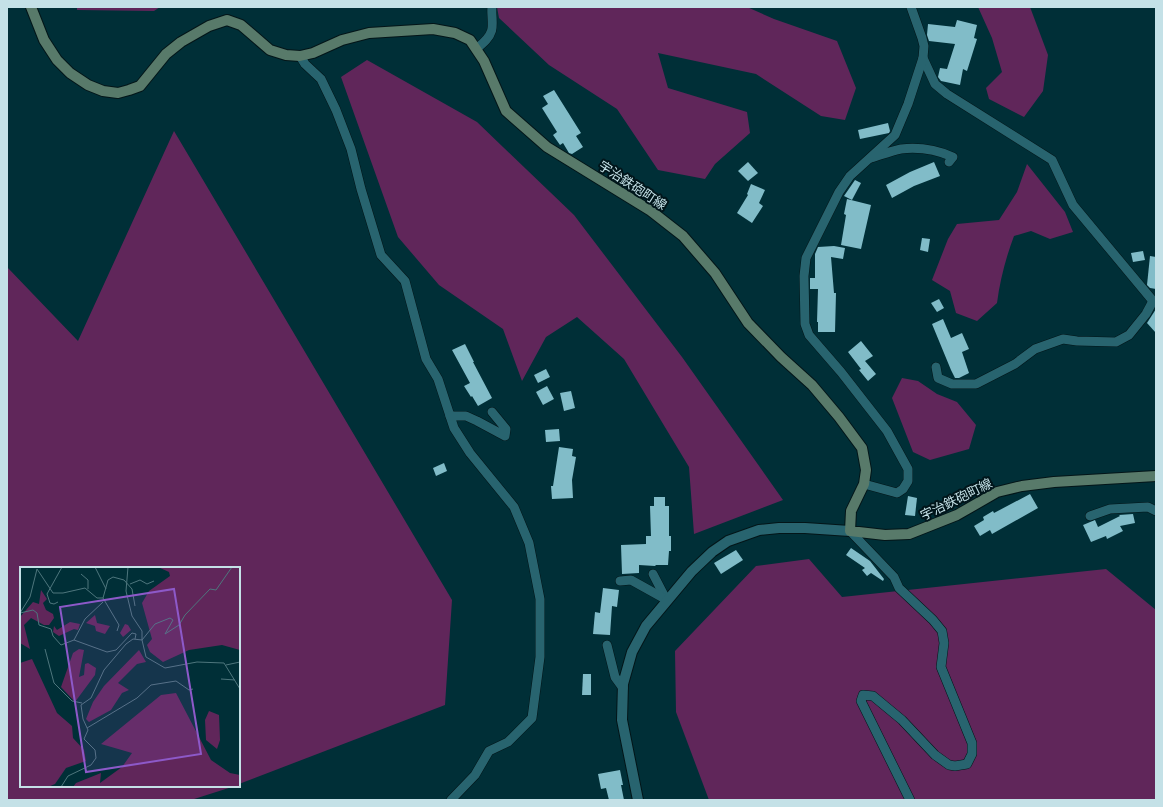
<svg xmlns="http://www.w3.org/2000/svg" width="1163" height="807" viewBox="0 0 1163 807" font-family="Georgia,'Noto Sans JP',serif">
<rect width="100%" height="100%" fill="#002f37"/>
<g fill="#60265a">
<path d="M77 7H160L154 11 77 10Z"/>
<path d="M497 7H747L774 19 837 41 856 88 845 120 821 116 756 74 658 53 668 88 747 112 750 133 715 164 705 179 658 170 617 109 549 65 499 18Z"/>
<path d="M978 7H1030L1048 55 1043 91 1024 117 989 99 986 88 1002 72 992 38Z"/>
<path d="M367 60 477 122 574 215 682 357 783 500 694 534 689 467 624 359 577 317 546 337 522 381 503 329 439 285 398 237 341 77Z"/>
<path d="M174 131 452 600 445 705 239 784V568H21V786H235L191 800H7V267L78 341Z"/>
<path d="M1027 164 1065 212 1073 232 1050 239 1031 231 1014 236C1006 257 1000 280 997 303L977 321 956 313 950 291 932 280 948 239 957 224 999 220 1017 192Z"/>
<path d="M902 378 918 381 937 394 957 402 976 425 969 449 930 460 913 452 892 398Z"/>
<path d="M809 559 842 597 1106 569 1156 610V800H709L676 712 675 651 756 566Z"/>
</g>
<g fill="#81bcc8">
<path d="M957 20 977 25 974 38 977 39 967 71 963 69 960 85 941 81 938 77 940 68 947 69 955 44 929 41 927 35 928 24 955 27Z"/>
<path d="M554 90 581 133 576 136 583 147 572 154 569 153 563 143 560 145 553 135 557 132 542 108 548 104 543 96Z"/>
<path d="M888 123 890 131 889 133 860 139 858 130Z"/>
<path d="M748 162 758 173 748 181 738 171Z"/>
<path d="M934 162 940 176 914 186 892 198 886 185 910 172Z"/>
<path d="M855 180 861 183 852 200 844 196Z"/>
<path d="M751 184 765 190 759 203 763 206 752 223 737 213 748 195 747 194Z"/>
<path d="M847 199 871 205 861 249 841 245 846 215 844 214Z"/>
<path d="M922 238 930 239 928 252 920 250Z"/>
<path d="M834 246 845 248 843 259 831 257 834 293H836L835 332H818V322H817L818 289H810V278H815V254L818 247Z"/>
<path d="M1143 251 1145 260 1133 262 1131 253Z"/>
<path d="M1150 256 1156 257V289L1150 288 1147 285Z"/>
<path d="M939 299 944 308 937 312 931 303Z"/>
<path d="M1156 309V333L1147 323Z"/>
<path d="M943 319 951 338 962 333 969 349 962 352 969 373 959 378H955L951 370 932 324Z"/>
<path d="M861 341 873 356 865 361 876 374 868 381 859 370 861 369 848 352Z"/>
<path d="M465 344 474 362H473L492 398 478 406 472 396 471 397 464 386 470 383 452 350Z"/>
<path d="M546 369 550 377 538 383 534 375Z"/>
<path d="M547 386 554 399 543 405 536 392Z"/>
<path d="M571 391 575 408 564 411 560 393Z"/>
<path d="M559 429 560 441 546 442 545 430Z"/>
<path d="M559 447 573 449 572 456 576 457 572 480 573 498 552 499 551 486H553Z"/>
<path d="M444 463 447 471 436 476 433 468Z"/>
<path d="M1030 494 1038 508 992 534 990 530 980 536 974 526 984 520 983 517 993 511 994 513Z"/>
<path d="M908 496 917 498 915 516 905 515Z"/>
<path d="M654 497H665V506H669V536H671V551H669L668 565H656L655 566 639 565V573L622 574 621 545 646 544V536H651L650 506H654Z"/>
<path d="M1133 514 1135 523 1120 526 1123 531 1107 539 1106 536 1091 542 1083 525 1095 520 1098 527 1120 516 1119 515Z"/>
<path d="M851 548 870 561 884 579 883 581 871 573 867 576 862 570 865 568 846 555Z"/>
<path d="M736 550 743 560 721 574 714 563Z"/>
<path d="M603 588 619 590 617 607 612 606 610 635 593 634 595 612 600 613Z"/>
<path d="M583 674H591V695H582Z"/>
<path d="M620 770 623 785H621L624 800H609L606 788 601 789 598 774Z"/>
</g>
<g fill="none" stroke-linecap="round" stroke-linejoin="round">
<g stroke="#031518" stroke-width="10">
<g id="minor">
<path d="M476 49C482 44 489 39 491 32 494 27 491 14 492 7"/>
<path d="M300 56 305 64 321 79 336 110 351 149 361 189 381 255 405 281 426 359 438 379 454 428 470 453 514 507 529 543 540 599V657L532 718 508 742 489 751 475 775 451 800"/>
<path d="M923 58 935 84 947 94 1052 160 1073 205 1153 301"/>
<path d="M871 158C881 155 891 151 901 149 918 147 937 150 953 157L949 162"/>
<path d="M936 367 938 378 952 384H976L1015 364 1035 349 1063 339 1077 341 1116 342 1129 335 1146 314 1153 301 1156 302"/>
<path d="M450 416H466L477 421 505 436 506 429 492 412"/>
<path d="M864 484 897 493 903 489 908 481V469L887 431 841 372 809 335 805 324 804 276 806 258 839 192 850 176 895 135 908 104 923 58 924 46 922 38 911 7"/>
<path d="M1090 516 1110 509 1148 507 1156 511"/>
<path d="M850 531 894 577 899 588 933 620 942 631 944 643 941 667 972 743V754L967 764 955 766 949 765 935 755 902 720 873 696 863 695 861 701 910 800"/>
<path d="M653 574 666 599"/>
<path d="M620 581 631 580 667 600"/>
<path d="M607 645 615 677 623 688"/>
</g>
</g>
<g stroke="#031518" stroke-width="12">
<path id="tertiary" d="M638 800 622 720 623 684 632 652 646 626 692 571 712 552 728 541 759 530 779 528H805L850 531"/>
</g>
<g stroke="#031518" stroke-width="12">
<path id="secondary" d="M31 7 44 40 57 60 70 73 88 85 103 91 118 93 129 90 140 86 166 54 181 42 209 26 227 20 241 25 270 50 286 55 300 56 313 53 342 40 369 33 433 29 455 33 470 40 484 61 506 111 547 147 651 211 683 236 715 273 748 323 781 357 812 385 839 417 862 448 866 470 864 484 851 511 850 531 885 535 909 534 957 515 997 492 1022 486 1054 482 1156 476"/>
</g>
<use href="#minor" stroke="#28646f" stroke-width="9"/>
<use href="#tertiary" stroke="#28646f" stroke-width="10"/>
<use href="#secondary" stroke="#587a6a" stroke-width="10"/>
</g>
<g text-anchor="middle" stroke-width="4" stroke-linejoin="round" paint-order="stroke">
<g font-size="13" fill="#c4e1e7" stroke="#00151a">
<text transform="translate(633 185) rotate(33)" y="5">宇治鉄砲町線</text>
<text transform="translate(956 499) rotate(-26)" y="5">宇治鉄砲町線</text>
</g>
</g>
<g transform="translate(20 567)">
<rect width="220" height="220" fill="#002f37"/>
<path d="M138 0H220V83L202 78 169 83 143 95 130 85 127 78 132 72 122 36 129 24 150 9 149 5ZM21 23 27 32 23 36 26 43 33 47 34 51 29 58H24L11 51 4 58 10 82 0 76V50L13 35 19 37ZM75 48 77 56 90 59 85 67 76 64 75 59 66 56ZM50 55 60 57 58 63 54 62 39 69 33 65 34 59 37 63ZM105 57 108 58 111 63 103 70 100 66ZM59 82 64 83 59 110 64 108 65 97 68 96 76 101 75 108 55 135 41 120 53 86ZM119 83 126 95 117 97 98 116 109 123 102 126 91 143 69 155 66 152 73 135 84 119ZM12 92 37 146 52 159 53 171 64 183 66 194 46 201 35 217 28 220H0V96ZM156 126 191 193 210 206 220 208V220H53L56 216 81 206 80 216 102 200 112 186 81 177 141 128ZM189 144 199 148 200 173 197 182 186 173 185 153Z" fill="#60265a"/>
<path fill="none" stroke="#4e767d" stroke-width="1" d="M75 0 86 22M212 0 196 23 190 22 165 48 159 58 145 67 153 53 150 51 135 57 122 73 126 90 145 101 177 95 204 96 220 122M61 7 68 13V22M110 17 120 13 127 17 134 14M83 31 99 58 97 64M38 35 34 37 30 36 27 27 42 0M0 46 10 30 17 2 33 26H43L65 21 77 31H83L88 13 93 10 104 13 112 22 115 39M0 46 13 43 17 46 19 58 31 62 33 69 41 78 54 73 87 85 96 83 112 66 116 67 115 72M54 73 65 52 83 35M25 82 34 116 52 134 62 136M206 98 220 95M201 112 215 113M67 161 117 131 131 118 156 114 169 123 173 122M41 220 48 209 71 198 76 191 75 183 64 172 68 163 63 152 61 138 71 131 84 103 106 77 113 72 122 73V64L112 49 106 24 108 0"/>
<path fill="#8d59c9" fill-opacity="0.15" stroke="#8d59c9" stroke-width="2" d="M154 22 181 187 66 205 40 40Z"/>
<rect width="220" height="220" fill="none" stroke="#c4e1e7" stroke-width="2"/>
</g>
<rect width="1163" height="807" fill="none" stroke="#c4e1e7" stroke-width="16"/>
</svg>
